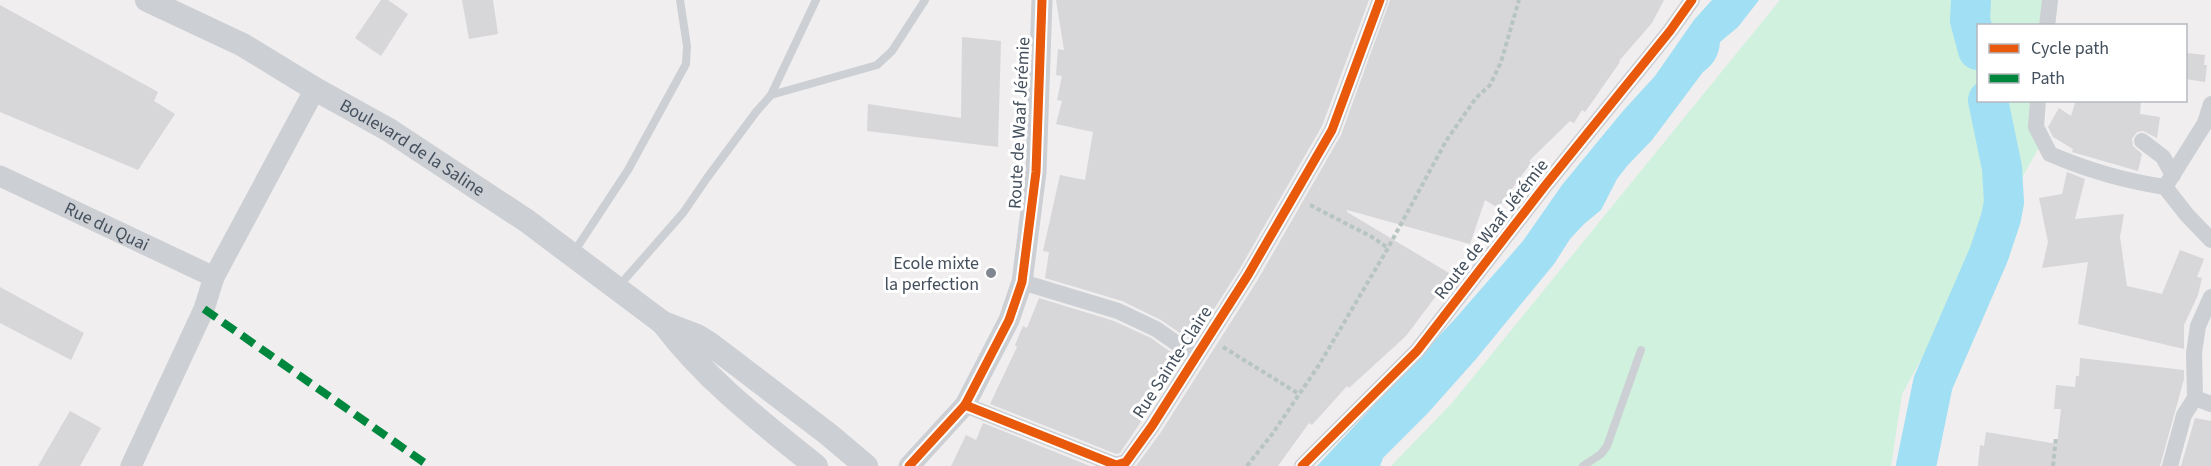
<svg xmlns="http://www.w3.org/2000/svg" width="2211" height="466" viewBox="0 0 2211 466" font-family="'Source Sans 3',sans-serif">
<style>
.green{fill:#d0f1de}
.water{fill:#a0dff4}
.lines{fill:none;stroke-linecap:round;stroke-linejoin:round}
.river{stroke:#a0dff4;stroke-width:40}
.building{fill:#d7d6d9}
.path{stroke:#b7c5c2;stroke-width:4;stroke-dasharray:4.5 3;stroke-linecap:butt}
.service{stroke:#cccfd3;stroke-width:8}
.minor{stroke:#cccfd3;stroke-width:16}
.tertiary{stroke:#cccfd3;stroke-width:21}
.secondary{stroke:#cccfd4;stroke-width:24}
.quiet{stroke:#00873e;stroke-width:8;stroke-dasharray:15 8;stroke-linecap:butt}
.cycleway-casing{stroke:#fff;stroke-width:13}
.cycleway{stroke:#e8590c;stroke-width:9}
.poi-dot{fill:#808790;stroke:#fff;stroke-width:2}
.labels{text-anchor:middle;stroke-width:6;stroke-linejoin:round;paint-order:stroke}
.street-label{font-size:18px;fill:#44505d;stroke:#fff}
.poi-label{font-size:18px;fill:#44505d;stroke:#fff;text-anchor:end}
</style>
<rect width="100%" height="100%" fill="#f0eeee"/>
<!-- green -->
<polygon class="green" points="1780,0 2058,0 2055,25 1978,26 1978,100 2045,101 2038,149 1902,394 1891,466 1391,466 1452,403"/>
<!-- water -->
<path class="water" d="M1712 0H1759L1738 27 1720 42C1719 55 1714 64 1703 72L1652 140 1627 166 1617 179 1601 210 1584 224 1570 239 1554 264 1476 359 1427 414 1383 458 1380 466H1317L1454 320 1523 241 1562 185 1623 111 1655 76 1694 20Z"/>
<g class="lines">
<!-- river -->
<g class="river">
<polyline points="1971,0 1970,20 1978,50"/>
<polyline points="1916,466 1933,383 1989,254 2001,218 2004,202 2002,168 1988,100"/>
</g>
</g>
<!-- building -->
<g class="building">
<polygon points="381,0 388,0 408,14 381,56 355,38"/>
<polygon points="462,0 493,0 498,34 469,39"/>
<polygon points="1056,0 1369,0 1322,126 1239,270 1193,342 1161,320 1122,301 1045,278 1049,252 1043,251 1060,175 1085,180 1093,132 1056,124 1062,101 1057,100 1062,76 1056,75 1058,49 1064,50"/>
<polygon points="1390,0 1664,0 1652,23 1619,61 1620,62 1585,112 1582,110 1574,123 1570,121 1529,161 1531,163 1498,208 1485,200 1470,244 1347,210 1347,212 1449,273 1439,292 1406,336 1349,388 1347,386 1312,425 1309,423 1278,466 1136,466 1161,432 1257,281 1341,135"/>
<polygon points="0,5 158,92 154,101 175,114 138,170 0,112"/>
<polygon points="962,37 1001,41 998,147 867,131 868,104 961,118"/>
<polygon points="2186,53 2205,55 2204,65 2207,65 2205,82 2186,79"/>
<polygon points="2076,100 2141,100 2140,114 2160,117 2157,138 2143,131 2137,132 2132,139 2133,146 2142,154 2138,171 2072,152 2073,149 2053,137 2048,127 2059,108 2071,116"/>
<polygon points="2067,172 2085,179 2075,219 2124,214 2120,237 2127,286 2162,294 2180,250 2204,259 2197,277 2202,278 2198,295 2184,325 2184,349 2078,324 2088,262 2042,268 2048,242 2039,198 2062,194"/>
<polygon points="0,287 84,333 71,360 0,323"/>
<polygon points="1039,298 1114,321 1151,338 1182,360 1120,453 1116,454 990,404 1017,347 1015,345 1023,326 1027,328"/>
<polygon points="2080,358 2184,370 2184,379 2160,466 1978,466 1980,445 1984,446 1986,432 2057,444 2061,409 2054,409 2056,385 2075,387 2076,376 2079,376"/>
<polygon points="70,411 101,428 80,466 38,466"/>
<polygon points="2195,418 2211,421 2211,466 2181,466"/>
<polygon points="983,423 1090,466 951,466 966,435 976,440"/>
</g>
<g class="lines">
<!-- path -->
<g class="path">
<polyline points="1310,205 1372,237 1388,248"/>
<polyline points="1223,347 1299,394"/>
<polyline points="1247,466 1273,433 1319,365 1388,248 1446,141 1476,98 1490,85 1501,62 1519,0"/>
<polyline points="2053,466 2056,437"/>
</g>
<!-- service -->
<g class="service">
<polyline points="771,95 816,0"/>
<polyline points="574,252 628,170 686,64 687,46 680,0"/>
<polyline points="618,287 683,213 707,178 756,112 771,95 877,65 892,51 925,0"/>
<polyline points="1583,466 1601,454 1607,446 1641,350"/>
</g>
<!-- minor -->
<g class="minor">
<polyline points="2047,26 2050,0"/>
<path d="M2038 100 2036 127 2050 154C2087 170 2125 181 2165 187L2187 215 2211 240"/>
<polyline points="2142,141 2163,157 2173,175"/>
<polyline points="2165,187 2205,123 2211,104"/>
<polyline points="1022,282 1118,311 1156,329 1195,356"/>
<polyline points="2195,398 2194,353 2198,326 2211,297"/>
<polyline points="2195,398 2211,404"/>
<polyline points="965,405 1116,465 1126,462 1152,426 1248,275 1332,130 1380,0"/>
<polyline points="1302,466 1417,351 1544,187 1670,31 1692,0"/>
<polyline points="2170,466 2184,415 2195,398"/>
</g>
<!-- tertiary -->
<g class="tertiary">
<path id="s1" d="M0 176 214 277"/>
<polyline points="131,466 204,309 214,277 315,89"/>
<polyline points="909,466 965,405 1009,320 1022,282 1036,172 1042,0"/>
</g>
<!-- secondary -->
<g class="secondary">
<path id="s2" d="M147 0 243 45 315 89 389 130 527 221 663 323C705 379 761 422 816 466"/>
<polyline points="663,323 697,336 710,344 828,434 866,466"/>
</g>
<!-- quiet -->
<polyline class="quiet" points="204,309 429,466"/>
<defs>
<g id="cycleway">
<polyline points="965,405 1116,465 1126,462 1152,426 1248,275 1332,130 1380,0"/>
<polyline points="909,466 965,405 1009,320 1022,282 1036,172 1042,0"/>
<polyline points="1302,466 1417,351 1544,187 1670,31 1692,0"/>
</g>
</defs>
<!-- cycleway casing -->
<use href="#cycleway" class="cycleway-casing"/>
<!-- cycleway -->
<use href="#cycleway" class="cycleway"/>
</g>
<!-- markers -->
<circle class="poi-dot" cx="991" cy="273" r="6"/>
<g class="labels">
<!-- street labels -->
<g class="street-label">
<text transform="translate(1019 123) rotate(-87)" y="6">Route de Waaf Jérémie</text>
<text dy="6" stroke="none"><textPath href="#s2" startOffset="304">Boulevard de la Saline</textPath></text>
<text dy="6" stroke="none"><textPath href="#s1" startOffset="118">Rue du Quai</textPath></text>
<text transform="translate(1491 229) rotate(-52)" y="6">Route de Waaf Jérémie</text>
<text transform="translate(1172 362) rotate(-57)" y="6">Rue Sainte-Claire</text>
</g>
<!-- poi labels -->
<g class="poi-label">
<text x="979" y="269">Ecole mixte<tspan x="979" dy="21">la perfection</tspan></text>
</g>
</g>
<!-- legend -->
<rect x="1977" y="24" width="210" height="78" fill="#ffffff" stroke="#b4b9be" stroke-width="1.5"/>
<rect x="1989" y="44" width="30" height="9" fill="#e8590c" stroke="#b4b9be" stroke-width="1.5"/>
<text x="2031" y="54" font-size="18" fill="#44505d">Cycle path</text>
<rect x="1989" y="74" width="30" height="9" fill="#00873e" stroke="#b4b9be" stroke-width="1.5"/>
<text x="2031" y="84" font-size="18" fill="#44505d">Path</text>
</svg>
